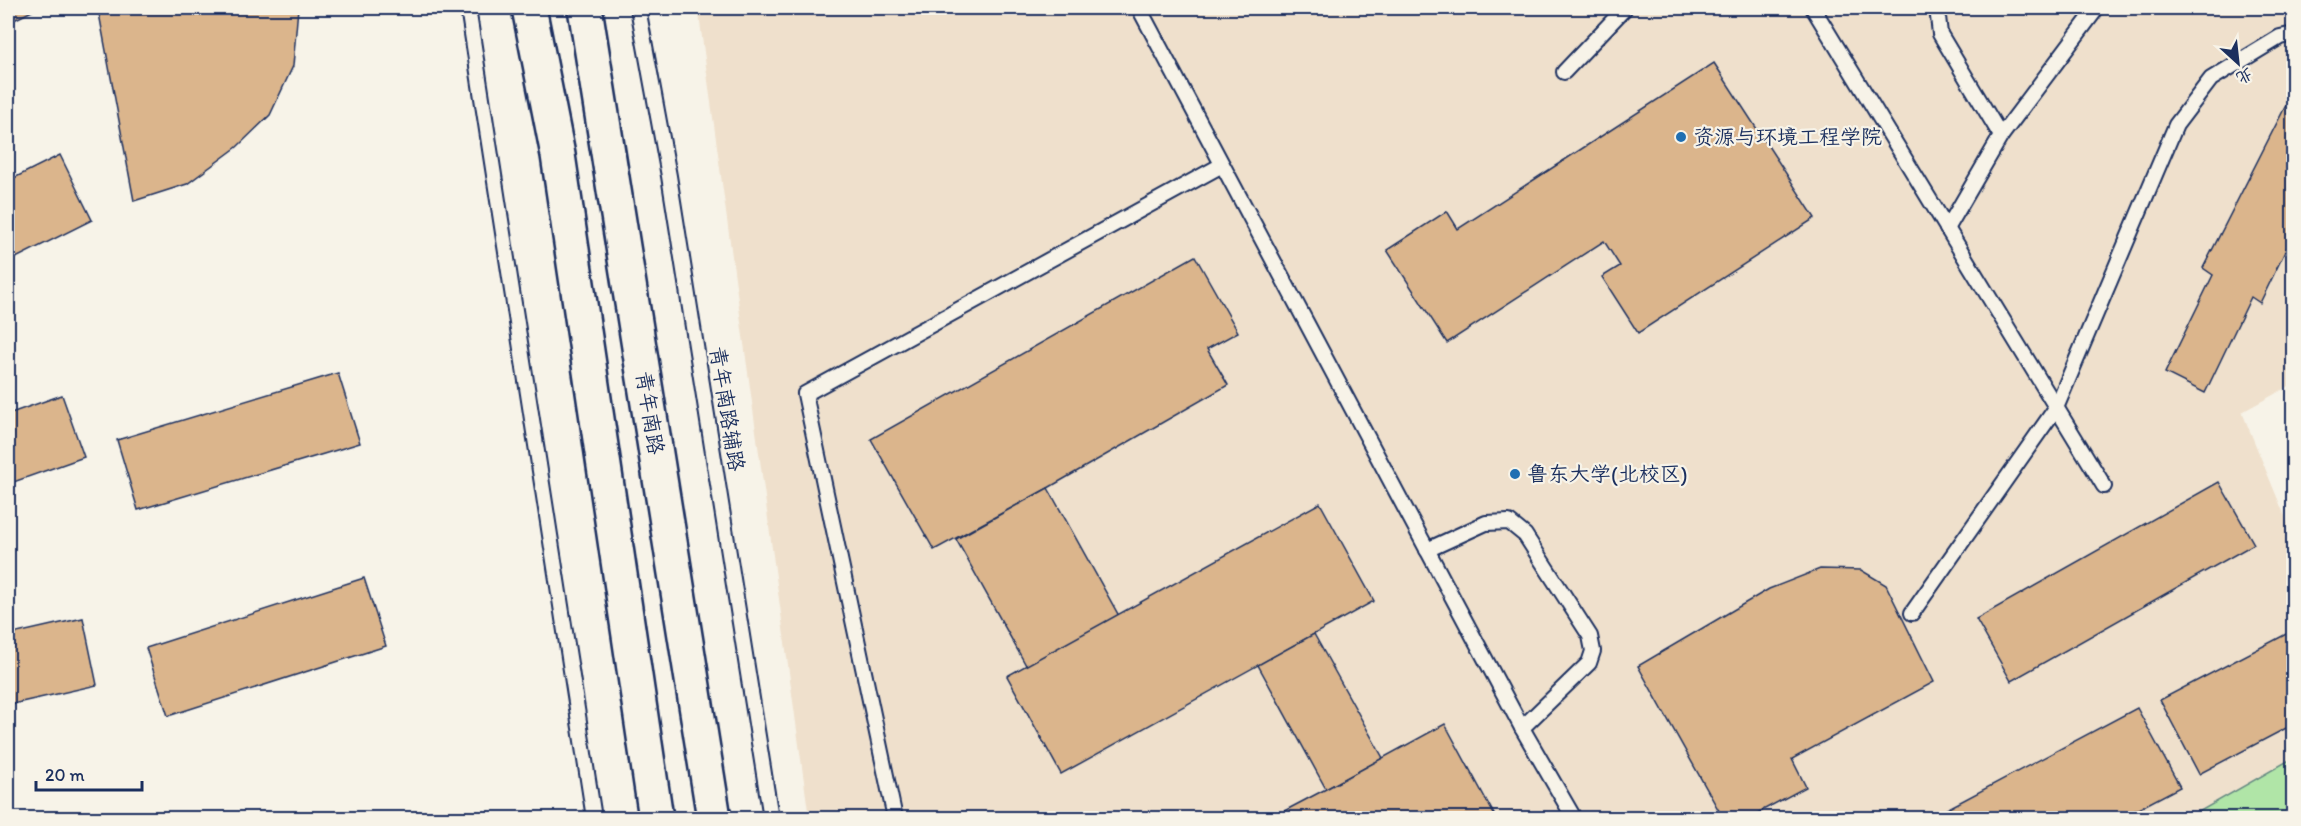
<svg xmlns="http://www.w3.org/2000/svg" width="2301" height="826" viewBox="0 0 2301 826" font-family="Itim,'LXGW WenKai TC',sans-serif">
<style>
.built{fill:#efe0cc}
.grass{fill:#b0e5a7;stroke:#668a82;stroke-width:1.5}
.building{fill:#dbb58c;stroke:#1b2f5e;stroke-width:1.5}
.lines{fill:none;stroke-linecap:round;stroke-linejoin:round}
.service-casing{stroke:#1b2f5e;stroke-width:18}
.secondary-casing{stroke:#1b2f5e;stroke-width:38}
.service{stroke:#f7f3e8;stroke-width:14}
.secondary{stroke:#f7f3e8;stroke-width:33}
.poi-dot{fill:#1f6fb2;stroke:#f7f3e8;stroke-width:2}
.labels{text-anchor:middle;stroke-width:4.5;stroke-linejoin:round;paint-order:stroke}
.poi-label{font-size:21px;fill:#1b2f5e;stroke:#f7f3e8;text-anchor:start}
.street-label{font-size:21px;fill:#1b2f5e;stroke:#f7f3e8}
</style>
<rect width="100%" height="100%" fill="#f7f3e8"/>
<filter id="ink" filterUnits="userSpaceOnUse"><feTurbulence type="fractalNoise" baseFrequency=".0167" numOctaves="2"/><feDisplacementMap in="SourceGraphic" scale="12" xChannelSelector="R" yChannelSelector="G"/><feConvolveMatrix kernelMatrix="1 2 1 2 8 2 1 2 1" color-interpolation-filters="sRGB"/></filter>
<g filter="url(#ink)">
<!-- built -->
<polygon class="built" points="698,8 2293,8 2293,384 2242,412 2293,536 2293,818 809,818"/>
<!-- grass -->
<polygon class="grass" points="2293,758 2293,818 2188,818"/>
<!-- building -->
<g class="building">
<polygon points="8,8 36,8 36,9 8,23"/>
<polygon points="98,8 298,8 293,66 270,115 237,147 187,184 134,201"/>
<polygon points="1714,63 1815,218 1638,333 1602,277 1620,266 1604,241 1447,343 1387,250 1447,211 1458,229"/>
<polygon points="2294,101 2294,233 2260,303 2251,297 2205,393 2165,373 2213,275 2203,268 2285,107"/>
<polygon points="60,155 92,220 8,262 8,181"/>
<polygon points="1195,256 1238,332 1207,349 1228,385 1048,488 934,550 871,439"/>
<polygon points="338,373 360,443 138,510 117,440"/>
<polygon points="62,395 84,457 8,484 8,414"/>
<polygon points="2219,482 2254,544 2011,681 1976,619"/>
<polygon points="1048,488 1119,616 1027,667 956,539"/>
<polygon points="1320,503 1374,601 1061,774 1007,676"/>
<polygon points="1820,569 1861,570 1886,585 1934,682 1792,759 1806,787 1748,818 1723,818 1638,666 1769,589"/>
<polygon points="364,578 386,646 168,716 146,648"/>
<polygon points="83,618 97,685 8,705 8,635"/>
<polygon points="2294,630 2294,724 2199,774 2160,700"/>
<polygon points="1314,634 1383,758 1326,789 1258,665"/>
<polygon points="2137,708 2180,787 2121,818 1930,818"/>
<polygon points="1445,724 1496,818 1271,818 1326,789"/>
</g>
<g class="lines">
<defs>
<g id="service">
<polyline points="468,8 594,818"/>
<polyline points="638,8 669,176 771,818"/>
<polyline points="1139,8 1522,728 1574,818"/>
<polyline points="1813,8 2104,486"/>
<polyline points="1937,8 1940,34 2001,136"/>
<polyline points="1564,72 1625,8"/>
<polyline points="1947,229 2001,136 2094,12 2094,8"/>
<polyline points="1427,550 1486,523 1509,522 1525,535 1590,636 1593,651 1589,663 1522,728"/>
<polyline points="1912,613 2056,408 2176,125 2211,79 2280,37 2294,34"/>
<polyline points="895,818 805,394 1222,165"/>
</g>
<g id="secondary">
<polyline points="529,8 558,155 656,818"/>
<polyline points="585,8 714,818"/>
</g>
</defs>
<!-- service casing -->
<use href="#service" class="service-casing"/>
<!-- secondary casing -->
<use href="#secondary" class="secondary-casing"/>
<!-- service -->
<use href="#service" class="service"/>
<!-- secondary -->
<use href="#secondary" class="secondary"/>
</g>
</g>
<!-- markers -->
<g class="poi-dot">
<circle cx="1681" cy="137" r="6"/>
<circle cx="1515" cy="474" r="6"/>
</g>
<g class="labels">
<!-- poi labels -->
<g class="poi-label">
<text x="1693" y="144">资源与环境工程学院</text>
<text x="1527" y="481">鲁东大学(北校区)</text>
</g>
<!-- street labels -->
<g class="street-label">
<text transform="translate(727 409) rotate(81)" y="7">青年南路辅路</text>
<text transform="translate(650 413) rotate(81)" y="7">青年南路</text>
</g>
</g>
<!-- margin -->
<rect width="2301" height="826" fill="none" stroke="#f7f3e8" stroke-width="30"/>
<rect x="15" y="15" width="2271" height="796" fill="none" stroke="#1b2f5e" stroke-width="2" filter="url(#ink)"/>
<!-- north arrow -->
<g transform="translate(2238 63) rotate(153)" stroke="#f7f3e8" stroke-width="4.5" paint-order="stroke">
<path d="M0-4.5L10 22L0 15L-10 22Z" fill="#1b2f5e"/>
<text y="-9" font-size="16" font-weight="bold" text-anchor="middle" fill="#1b2f5e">北</text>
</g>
<!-- scale -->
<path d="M36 781v9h106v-9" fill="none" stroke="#1b2f5e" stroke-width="3"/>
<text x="45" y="781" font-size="18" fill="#1b2f5e" stroke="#f7f3e8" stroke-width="4.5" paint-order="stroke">20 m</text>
</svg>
